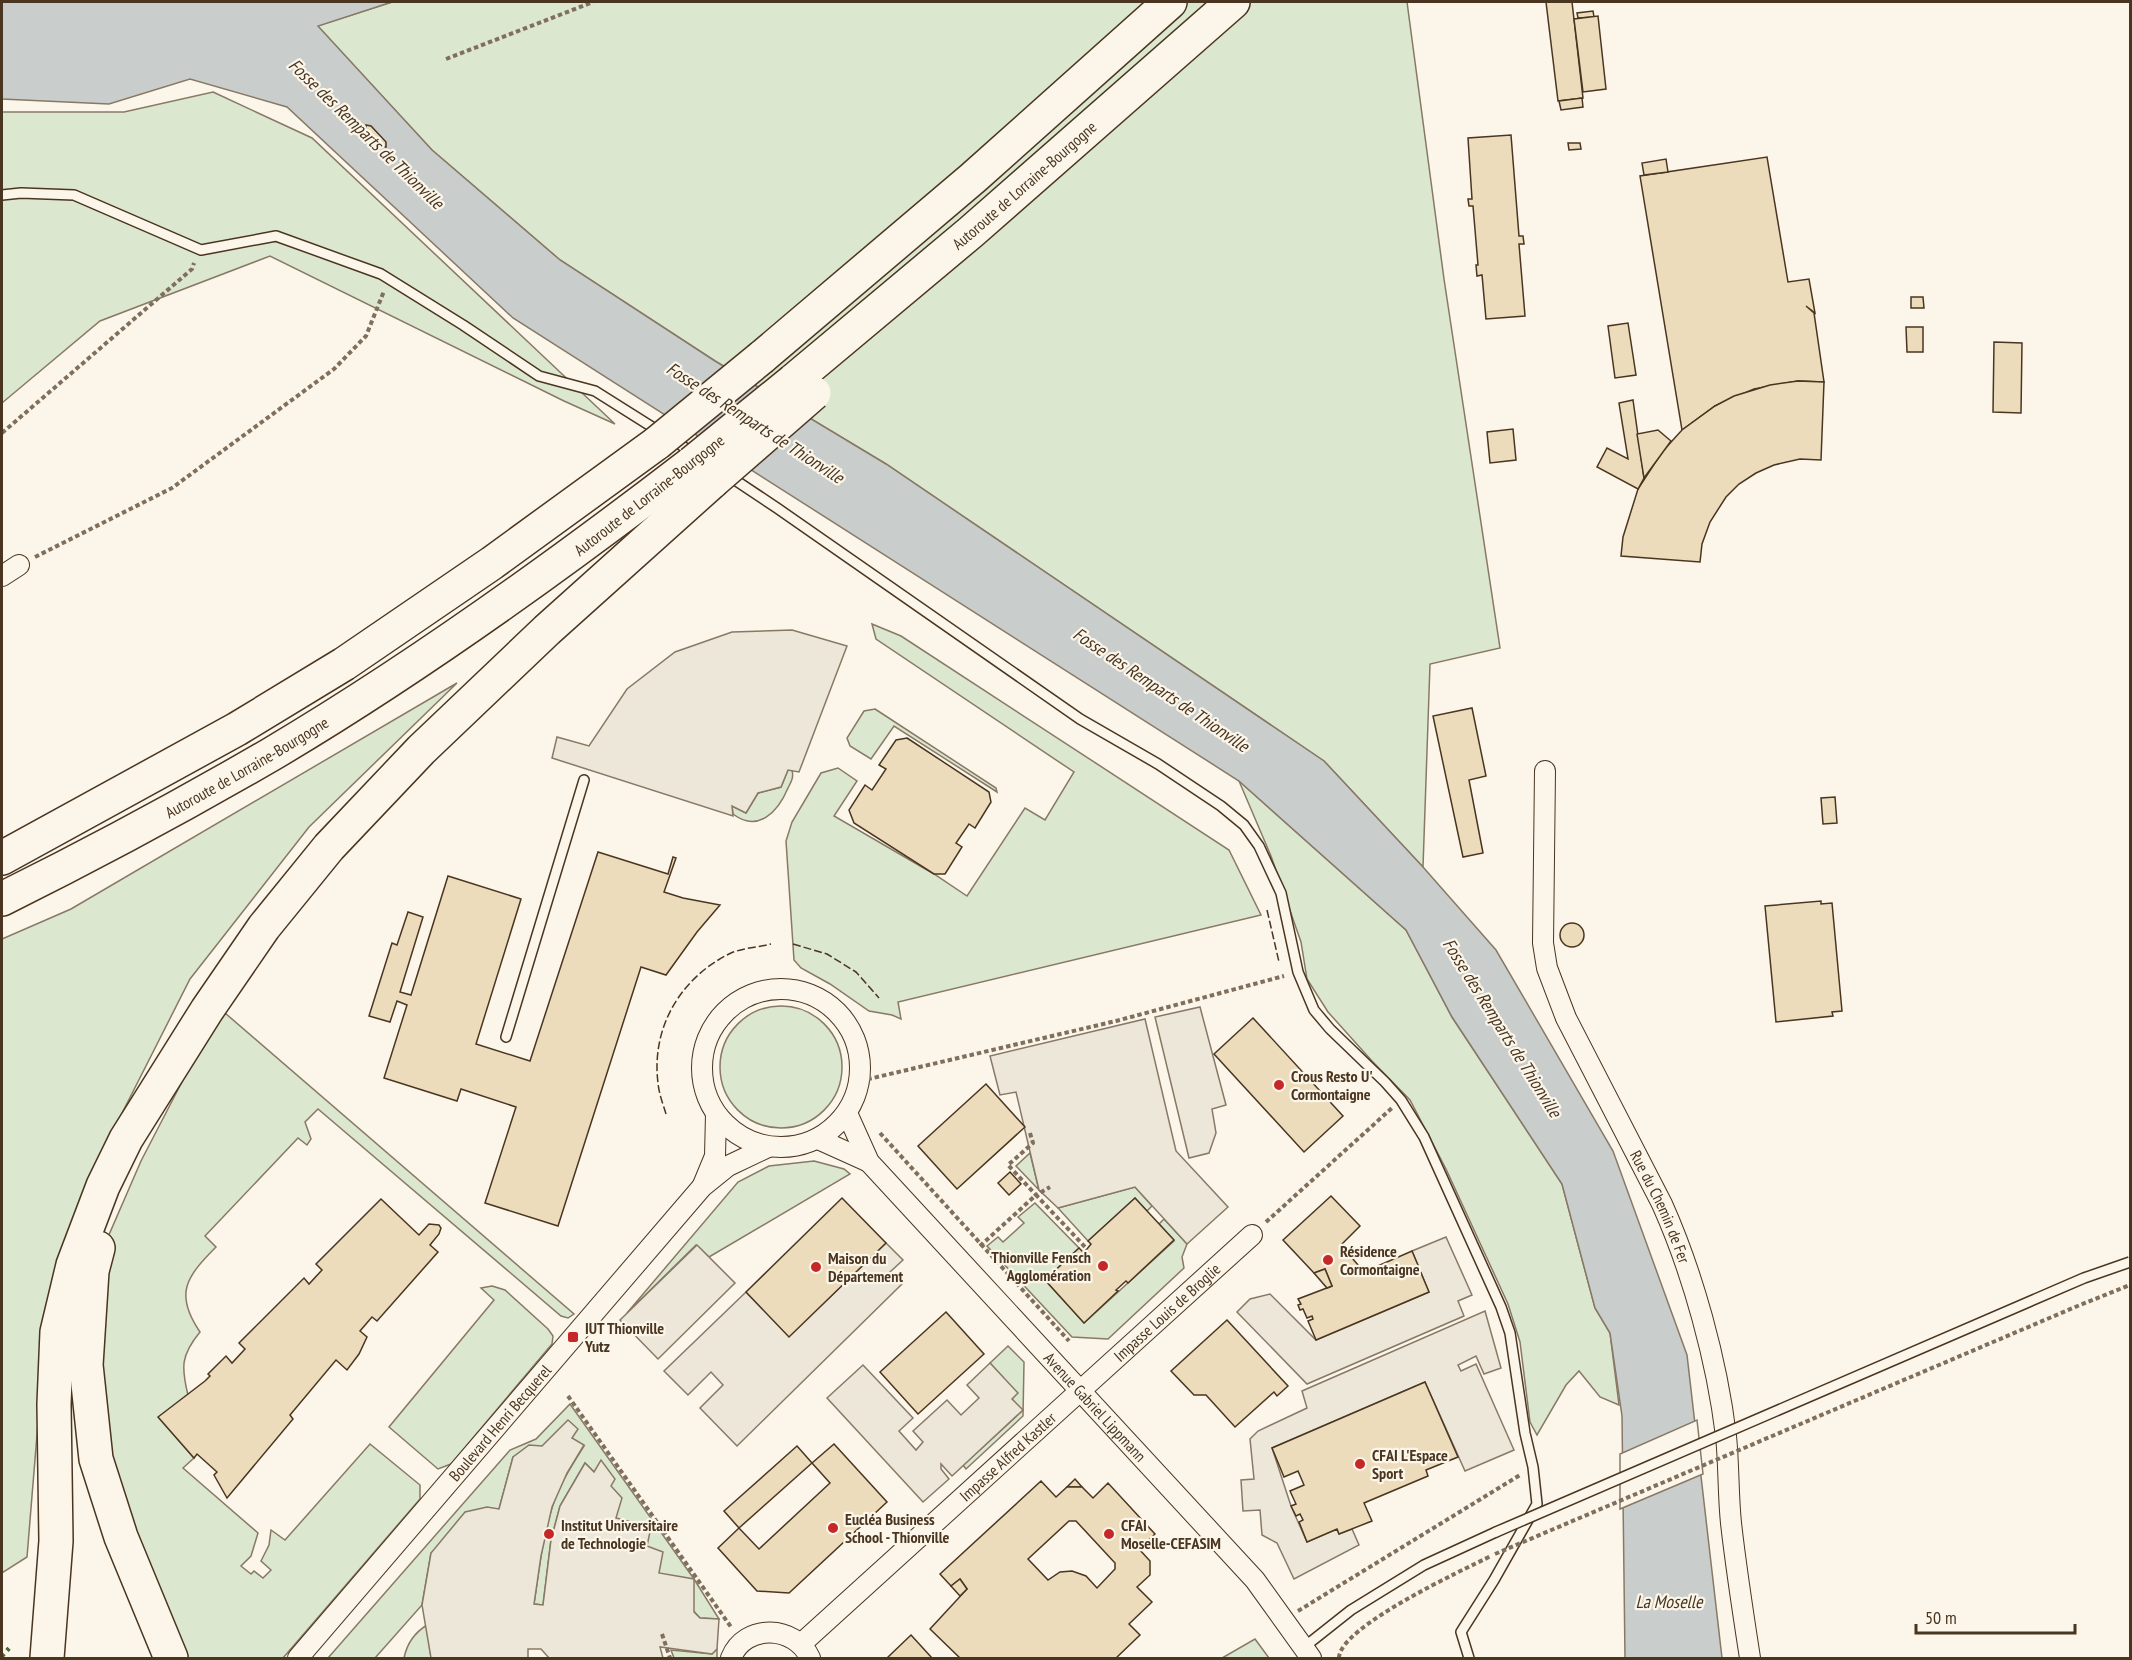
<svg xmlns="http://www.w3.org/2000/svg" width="2132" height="1660" viewBox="0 0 2132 1660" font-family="'PT Sans Narrow',sans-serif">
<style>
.green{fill:#dce7d0;stroke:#887966;stroke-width:1.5}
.parking{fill:#ede7d9;stroke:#887966;stroke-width:1.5}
.water{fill:#c9cecd;stroke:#887966;stroke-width:1.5}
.pier{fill:#fbf6e9;stroke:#887966;stroke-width:1.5}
.building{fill:#ecdcbc;stroke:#4a3520;stroke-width:1.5;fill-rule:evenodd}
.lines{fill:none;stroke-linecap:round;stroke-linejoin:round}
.service-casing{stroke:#4a3520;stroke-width:12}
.minor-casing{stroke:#4a3520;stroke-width:22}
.motorway-casing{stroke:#4a3520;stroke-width:36}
.path{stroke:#7f6f5c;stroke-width:4;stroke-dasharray:4.5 3;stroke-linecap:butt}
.service{stroke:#fbf6e9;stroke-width:9}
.minor{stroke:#fbf6e9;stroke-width:20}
.motorway{stroke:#fbf6e9;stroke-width:33}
.service-bridge-casing{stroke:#4a3520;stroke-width:12;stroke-linecap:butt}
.motorway-bridge-casing{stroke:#4a3520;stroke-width:36;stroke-linecap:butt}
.path-bridge{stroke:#7f6f5c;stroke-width:4;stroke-dasharray:4.5 3;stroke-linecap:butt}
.service-bridge{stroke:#fbf6e9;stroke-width:9}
.motorway-bridge{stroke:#fbf6e9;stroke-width:33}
.hedge{stroke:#436837;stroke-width:4.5;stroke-dasharray:3 4.5;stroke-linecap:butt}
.fence{stroke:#4a3520;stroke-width:1.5;stroke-dasharray:8 3;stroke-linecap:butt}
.poi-dot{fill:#c62828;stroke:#fbf6e9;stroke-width:2}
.labels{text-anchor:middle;stroke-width:4.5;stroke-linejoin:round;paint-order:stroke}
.street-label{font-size:16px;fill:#4a3520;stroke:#fbf6e9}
.poi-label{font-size:16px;font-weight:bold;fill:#4a3520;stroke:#fbf6e9;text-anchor:start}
.water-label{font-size:18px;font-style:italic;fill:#4a3520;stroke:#fbf6e9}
</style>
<rect width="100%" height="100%" fill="#fbf6e9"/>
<!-- green -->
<g class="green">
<polygon points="392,2 1407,2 1444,279 1500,648 1430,664 1423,867 1324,761 886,464 715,361 560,260 432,150 317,26"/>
<polygon points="213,92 312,138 615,424 564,401 270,256 100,321 2,403 2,112 124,112"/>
<polygon points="872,624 901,636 1229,850 1261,915 898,1002 901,1019 892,1015 869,1011 830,984 801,968 794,960 786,841 792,822 821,773 838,768 857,781 834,816 934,874 967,896 1025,808 1045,820 1074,772 876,639"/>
<polygon points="457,683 309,827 190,979 112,1133 47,1313 27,1557 2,1573 2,939 71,909"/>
<polygon points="875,709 996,788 997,792 894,726 871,759 850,746 847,738 864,711"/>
<path d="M788 770H792C794 778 791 782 788 788 778 812 758 833 733 814L732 806 746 813 758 793 781 787Z"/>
<polygon points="1239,781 1406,930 1452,1017 1562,1184 1595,1308 1610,1333 1619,1405 1600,1397 1579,1371 1566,1385 1537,1435 1530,1422 1520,1342 1508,1304 1446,1169 1410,1100 1372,1061 1328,1012 1307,979 1301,942 1271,856"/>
<circle cx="781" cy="1067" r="61"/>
<path d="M225 1013 574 1314 568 1318 561 1316 318 1109 305 1122 311 1139 307 1145 298 1138 205 1236 216 1247C186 1277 174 1294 200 1332 181 1355 181 1367 188 1395L159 1417 194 1458 183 1468 258 1533 251 1556 241 1566 251 1574 254 1571 263 1578 271 1570 261 1561 269 1545 271 1530 285 1540 370 1444 420 1485V1499L283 1658H183L120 1502 100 1399 105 1244 141 1161 184 1078Z"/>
<polygon points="1030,1153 1039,1190 1016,1166"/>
<polygon points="814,1161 844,1169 850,1174 709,1257 696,1245 627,1313 738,1182 769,1166"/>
<polygon points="1135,1187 1152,1206 1147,1211 1135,1198 1088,1241 1058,1208"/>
<polygon points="1035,1203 1079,1248 1045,1280 1084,1323 1174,1241 1159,1224 1164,1219 1187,1244 1182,1257 1184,1268 1108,1339 1072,1337 987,1246 998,1237 1003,1242 1024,1223 1018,1217"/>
<polygon points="492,1286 505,1290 548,1329 553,1336 552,1344 451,1464 438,1469 389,1427 494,1300 481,1288"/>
<polygon points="1008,1346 1024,1362 1023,1416 966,1469 963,1465 1022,1411 1012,1399 1017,1393 990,1363"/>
<path d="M570 1404 694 1579 719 1619 700 1618 659 1573 647 1546 616 1518 594 1472 585 1463 560 1506 551 1540 543 1605 534 1604C539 1572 542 1539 552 1508 559 1485 572 1465 584 1446H542L513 1457 499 1509 431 1553 422 1605 375 1658H328L510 1450 536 1439Z"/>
<path d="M427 1625 431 1658H404C407 1643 414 1633 427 1625Z"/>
<polygon points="1255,1639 1269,1658 1222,1658"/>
<polygon points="717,1649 717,1658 674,1658 671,1650 712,1654"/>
</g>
<!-- parking -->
<g class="parking">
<polygon points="792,630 847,646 799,772 788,770 781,787 758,793 746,813 732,806 733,816 552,758 557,737 589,746 627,689 675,652 732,632"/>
<polygon points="1200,1007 1226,1105 1212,1109 1216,1133 1209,1153 1189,1158 1155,1017"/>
<polygon points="1145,1019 1176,1151 1228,1207 1187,1244 1135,1187 1058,1208 1039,1190 1016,1092 1000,1095 990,1056"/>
<polygon points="1446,1237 1472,1295 1458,1301 1464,1316 1307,1384 1237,1312 1250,1299 1270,1294 1316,1340 1429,1292 1412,1251"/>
<polygon points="886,1243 903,1260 890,1272 902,1284 737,1446 700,1408 723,1385 711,1372 688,1395 664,1371 746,1292 789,1336"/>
<polygon points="697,1245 735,1283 658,1359 620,1320"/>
<polygon points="1485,1311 1501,1368 1484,1374 1476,1356 1458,1365 1461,1371 1476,1364 1514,1450 1465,1471 1425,1382 1272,1448 1291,1506 1307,1542 1337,1529 1339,1534 1352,1529 1359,1545 1294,1579 1277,1543 1262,1535 1260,1510 1243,1511 1241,1480 1254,1479 1250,1439 1258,1431 1307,1408 1302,1391"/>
<polygon points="990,1363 1018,1393 1012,1399 1023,1410 952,1476 941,1464 941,1469 949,1479 923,1502 827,1398 863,1365 913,1418 899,1431 916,1450 923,1442 913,1431 947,1400 961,1415 979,1398 967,1385"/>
<polygon points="568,1420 578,1429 572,1438 584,1445 567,1473 552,1507 541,1556 534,1604 543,1605 551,1540 560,1506 585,1463 594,1472 601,1460 615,1479 611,1486 622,1498 616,1518 651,1527 647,1546 663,1552 659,1573 694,1579 694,1612 700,1618 719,1619 717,1649 712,1654 660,1647 663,1658 549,1658 541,1649 528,1649 528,1658 431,1658 422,1605 431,1553 465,1512 487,1507 499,1509 513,1457 529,1445 542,1446"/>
</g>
<!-- water -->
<polygon class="water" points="2,2 392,2 318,26 432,150 560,260 715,361 886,464 1324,761 1423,867 1496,950 1613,1151 1687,1355 1722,1658 1625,1658 1622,1416 1610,1333 1595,1308 1562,1184 1452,1017 1406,930 1239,781 513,318 287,107 190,79 109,104 2,99"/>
<!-- pier -->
<polygon class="pier" points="1697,1420 1703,1474 1620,1509 1620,1454"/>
<!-- building -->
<g class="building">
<polygon points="1546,2 1572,2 1583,98 1558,101"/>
<polygon points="1593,11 1594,17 1578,18 1577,13"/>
<polygon points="1598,16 1606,89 1583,92 1574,19"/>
<polygon points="1582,98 1583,107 1561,110 1559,101"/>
<polygon points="366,125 371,126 386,142 386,147 381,146 366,130"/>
<polygon points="1511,135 1519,236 1523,236 1524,244 1519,244 1525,316 1486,319 1482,275 1477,276 1476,265 1478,265 1473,206 1469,206 1468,199 1472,199 1468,138"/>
<polygon points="1568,143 1580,143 1581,149 1569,150"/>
<polygon points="1767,157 1788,282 1809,279 1815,313 1806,306 1814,313 1824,382 1798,381 1754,389 1715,406 1682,430 1640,176"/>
<polygon points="1666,159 1668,172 1644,175 1642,163"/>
<polygon points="1911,297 1923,297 1924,308 1911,308"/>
<polygon points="1628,323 1636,375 1615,378 1608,326"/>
<polygon points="1906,327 1923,327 1923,352 1907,352"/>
<polygon points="1994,342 2022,343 2021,413 1993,412"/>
<polygon points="1798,381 1824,382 1821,460 1800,459 1774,465 1756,473 1739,484 1726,497 1710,522 1702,544 1700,562 1621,556 1623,537 1638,489 1662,452 1682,430 1715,406 1734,396 1770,385"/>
<polygon points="1633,400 1644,478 1638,489 1597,467 1607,448 1628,459 1619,403"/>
<polygon points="1513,429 1516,460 1490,463 1487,432"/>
<polygon points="1658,430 1671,441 1644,478 1637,434"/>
<polygon points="1472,708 1486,776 1469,780 1483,853 1463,857 1433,716"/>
<polygon points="907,738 989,792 991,802 975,828 969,824 956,843 962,847 945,874 934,874 854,823 849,810 865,785 872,790 886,769 879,765 896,740"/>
<polygon points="1835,797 1837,823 1823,824 1821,798"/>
<polygon points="598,852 668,874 673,857 676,858 664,892 683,898 720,905 697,932 666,975 641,967 558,1226 485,1203 516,1107 461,1089 457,1101 384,1078 407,1005 397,1001 390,1022 369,1016 392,943 397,945 408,912 423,917 400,992 411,995 448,876 521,899 476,1044 530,1061"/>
<polygon points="1821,901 1821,904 1832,903 1842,1011 1832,1012 1833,1016 1776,1022 1765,906"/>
<circle cx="1572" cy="935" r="12"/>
<polygon points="1253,1018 1343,1116 1304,1152 1214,1054"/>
<polygon points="986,1084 1025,1127 957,1189 918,1146"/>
<polygon points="1010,1172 1021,1184 1009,1195 998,1183"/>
<polygon points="1331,1196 1360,1226 1341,1245 1364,1272 1412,1251 1420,1270 1415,1272 1416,1275 1421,1273 1429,1292 1316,1340 1308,1321 1313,1319 1312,1316 1307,1318 1303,1309 1300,1310 1298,1305 1301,1304 1298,1299 1332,1286 1325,1269 1314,1273 1283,1240"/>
<polygon points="842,1198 886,1243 789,1337 746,1292"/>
<polygon points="1135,1198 1174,1240 1128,1283 1126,1281 1116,1290 1118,1291 1084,1323 1045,1280 1079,1248 1083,1252 1087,1249 1091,1244 1088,1241"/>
<polygon points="381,1199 419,1235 429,1224 439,1225 441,1228 439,1234 430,1245 438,1252 377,1321 372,1317 360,1331 367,1337 359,1354 347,1370 336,1360 290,1415 293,1419 227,1498 214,1475 217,1472 197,1454 194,1458 158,1417 205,1381 210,1376 208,1374 226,1356 232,1363 245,1349 239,1343 304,1278 309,1284 322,1270 316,1264"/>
<polygon points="1325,1269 1332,1286 1327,1288 1314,1273"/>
<polygon points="946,1312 984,1354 918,1414 880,1372"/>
<polygon points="1227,1320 1288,1386 1277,1396 1274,1392 1235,1427 1206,1395 1194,1395 1171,1371"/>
<polygon points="1425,1382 1458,1457 1426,1470 1428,1476 1364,1503 1372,1521 1339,1534 1337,1529 1307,1542 1299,1522 1303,1520 1300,1514 1296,1516 1291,1506 1296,1504 1290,1491 1304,1485 1298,1471 1284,1477 1272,1448"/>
<polygon points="834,1444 887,1502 789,1593 757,1591 718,1548 739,1528 759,1549 830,1483 812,1463"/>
<polygon points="797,1446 812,1463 739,1528 724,1511"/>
<polygon points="1075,1479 1082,1487 1067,1487"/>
<path d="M1041 1481 1056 1497 1067 1487H1082L1093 1498 1108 1483 1155 1534 1139 1549 1150 1561V1575L1137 1587 1152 1602 1129 1624 1140 1635 1116 1658H960L930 1629 967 1589 960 1579 951 1586 940 1574ZM1069 1521H1076L1115 1563V1569L1097 1588 1086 1576 1072 1571 1060 1572 1048 1580 1028 1559Z"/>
<polygon points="960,1579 967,1589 960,1596 951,1586"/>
<polygon points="911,1635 932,1658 887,1658"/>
</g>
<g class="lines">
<defs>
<g id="service">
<polyline points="2,195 21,193 74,195 201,250 276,236 381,274 463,325 539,376 595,391 695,454"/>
<polyline points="729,476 777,508 1080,719 1158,764 1221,806 1244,825 1259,846 1281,893 1298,972 1314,1010 1330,1029 1385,1082 1401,1100 1424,1137 1501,1307 1510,1333 1525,1433 1533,1467 1537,1504 1494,1580 1461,1632 1469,1658"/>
<polyline points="506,1037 584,780"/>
<polyline points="1303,1648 1351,1610 1424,1565 1496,1532"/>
</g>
<g id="minor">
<polyline points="2,576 19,565"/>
<path id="s1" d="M1545 771 1543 943 1547 968 1566 1018 1662 1204C1693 1273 1717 1361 1726 1436 1729 1465 1728 1494 1731 1523 1736 1568 1743 1613 1750 1658"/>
<circle cx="781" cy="1068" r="79"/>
<path id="s2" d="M847 1113 869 1162 1255 1580 1311 1658"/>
<polyline points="818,1139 869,1162"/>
<polyline points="703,1185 715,1156 716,1114"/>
<path id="s3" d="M801 1644 1252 1235"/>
<path id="s4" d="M298 1658 702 1187 728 1166 768 1147"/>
<path d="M731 1658C745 1623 795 1625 810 1658"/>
</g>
<g id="motorway">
<polyline points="762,357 973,178 1170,2"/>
<path id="s5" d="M793 381 971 232 1233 2"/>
<polyline points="2,858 237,729 344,664 492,563 657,443"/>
<path id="s6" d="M2 899C93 854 182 806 270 755 417 668 557 567 692 463"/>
<polyline points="98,1248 92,1271 86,1365 96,1459 121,1537 171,1658"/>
<polyline points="47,1658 56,1541 54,1404 57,1332 73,1265 103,1186 126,1139 207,1010 264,927 329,847 421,750 547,630 713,481"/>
</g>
</defs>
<!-- service casing -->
<use href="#service" class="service-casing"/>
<!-- minor casing -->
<use href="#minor" class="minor-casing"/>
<!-- motorway casing -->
<use href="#motorway" class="motorway-casing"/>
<!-- path -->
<g class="path">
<polyline points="446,59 593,2"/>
<polyline points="2,433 192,269 194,263"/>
<polyline points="35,557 172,488 334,369 366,336 384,291"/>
<polyline points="860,1081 1116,1021 1284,976"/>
<polyline points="880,1133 1069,1341"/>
<polyline points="1030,1133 1033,1143 1008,1165 1036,1195 1050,1187"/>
<polyline points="1266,1222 1392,1108"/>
<polyline points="980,1246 1036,1195 1087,1249"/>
<polyline points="568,1396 731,1627"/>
<polyline points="1298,1611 1520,1475"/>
<polyline points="662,1634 670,1658"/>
<path d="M1339 1658C1339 1627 1463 1570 1491 1556"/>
</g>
<!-- service -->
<use href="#service" class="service"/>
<!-- minor -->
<use href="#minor" class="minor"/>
<!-- motorway -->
<use href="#motorway" class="motorway"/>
<defs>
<polyline id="service-bridge" points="1496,1532 2084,1278 2130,1262"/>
<g id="motorway-bridge">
<polyline points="657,443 762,357"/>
<polyline points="692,463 793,381"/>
<polyline points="713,481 814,393"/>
</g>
</defs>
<!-- service-bridge casing -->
<use href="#service-bridge" class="service-bridge-casing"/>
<!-- motorway-bridge casing -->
<use href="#motorway-bridge" class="motorway-bridge-casing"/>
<!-- path-bridge -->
<polyline class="path-bridge" points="1495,1554 2080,1305 2130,1285"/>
<!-- service-bridge -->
<use href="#service-bridge" class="service-bridge"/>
<!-- motorway-bridge -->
<use href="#motorway-bridge" class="motorway-bridge"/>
<!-- hedge -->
<polyline class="hedge" points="2,1656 11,1646"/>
<!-- fence -->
<g class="fence">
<polyline points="1267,910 1279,962"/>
<polyline points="793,944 827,954 856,972 879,998"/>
<path d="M666 1114C663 1104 659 1094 658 1083 651 1027 681 977 731 953 743 948 759 947 771 944"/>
</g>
</g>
<!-- markers -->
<g class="poi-dot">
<circle cx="1279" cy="1085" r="6"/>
<circle cx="1328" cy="1260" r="6"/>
<circle cx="1103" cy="1266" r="6"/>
<circle cx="816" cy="1267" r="6"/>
<rect x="567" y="1331" width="12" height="12" rx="3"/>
<circle cx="1360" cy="1464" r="6"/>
<circle cx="833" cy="1528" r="6"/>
<circle cx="549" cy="1534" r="6"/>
<circle cx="1109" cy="1534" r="6"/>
</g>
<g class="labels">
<!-- street labels -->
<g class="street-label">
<text dy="6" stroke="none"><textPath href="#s5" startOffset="303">Autoroute de Lorraine-Bourgogne</textPath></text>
<text transform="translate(649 495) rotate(-38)" y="6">Autoroute de Lorraine-Bourgogne</text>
<text dy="6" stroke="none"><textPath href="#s6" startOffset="278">Autoroute de Lorraine-Bourgogne</textPath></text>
<text dy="6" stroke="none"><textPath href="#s1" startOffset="462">Rue du Chemin de Fer</textPath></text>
<text dy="6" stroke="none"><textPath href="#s3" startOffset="494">Impasse Louis de Broglie</textPath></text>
<text dy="6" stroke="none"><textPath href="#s2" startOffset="387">Avenue Gabriel Lippmann</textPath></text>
<text dy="6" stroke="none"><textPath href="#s4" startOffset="310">Boulevard Henri Becquerel</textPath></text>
<text dy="6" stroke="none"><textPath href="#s3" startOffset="279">Impasse Alfred Kastler</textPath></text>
</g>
<!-- poi labels -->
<g class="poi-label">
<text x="1291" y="1082">Crous Resto U'<tspan x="1291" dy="18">Cormontaigne</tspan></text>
<text x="1340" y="1257">Résidence<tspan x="1340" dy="18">Cormontaigne</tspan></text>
<text x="1091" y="1263" text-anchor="end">Thionville Fensch<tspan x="1091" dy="18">Agglomération</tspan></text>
<text x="828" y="1264">Maison du<tspan x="828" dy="18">Département</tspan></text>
<text x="585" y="1334">IUT Thionville<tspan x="585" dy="18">Yutz</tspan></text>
<text x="1372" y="1461">CFAI L'Espace<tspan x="1372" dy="18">Sport</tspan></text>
<text x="845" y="1525">Eucléa Business<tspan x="845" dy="18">School - Thionville</tspan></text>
<text x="561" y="1531">Institut Universitaire<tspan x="561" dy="18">de Technologie</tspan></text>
<text x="1121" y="1531">CFAI<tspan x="1121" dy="18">Moselle-CEFASIM</tspan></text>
</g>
<!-- water labels -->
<g class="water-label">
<text transform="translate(366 134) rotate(44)" y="6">Fosse des Remparts de Thionville</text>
<text transform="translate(755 423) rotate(33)" y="6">Fosse des Remparts de Thionville</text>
<text transform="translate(1161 690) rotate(34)" y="6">Fosse des Remparts de Thionville</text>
<text transform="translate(1502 1028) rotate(58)" y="6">Fosse des Remparts de Thionville</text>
<text x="1669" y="1608">La Moselle</text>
</g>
</g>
<!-- border -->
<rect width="2132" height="1660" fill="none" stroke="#4a3520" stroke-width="6"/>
<!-- scale -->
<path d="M1916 1624v9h159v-9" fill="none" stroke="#4a3520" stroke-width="3"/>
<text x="1925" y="1624" font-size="18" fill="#4a3520" stroke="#fbf6e9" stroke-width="4.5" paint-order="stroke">50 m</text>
</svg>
